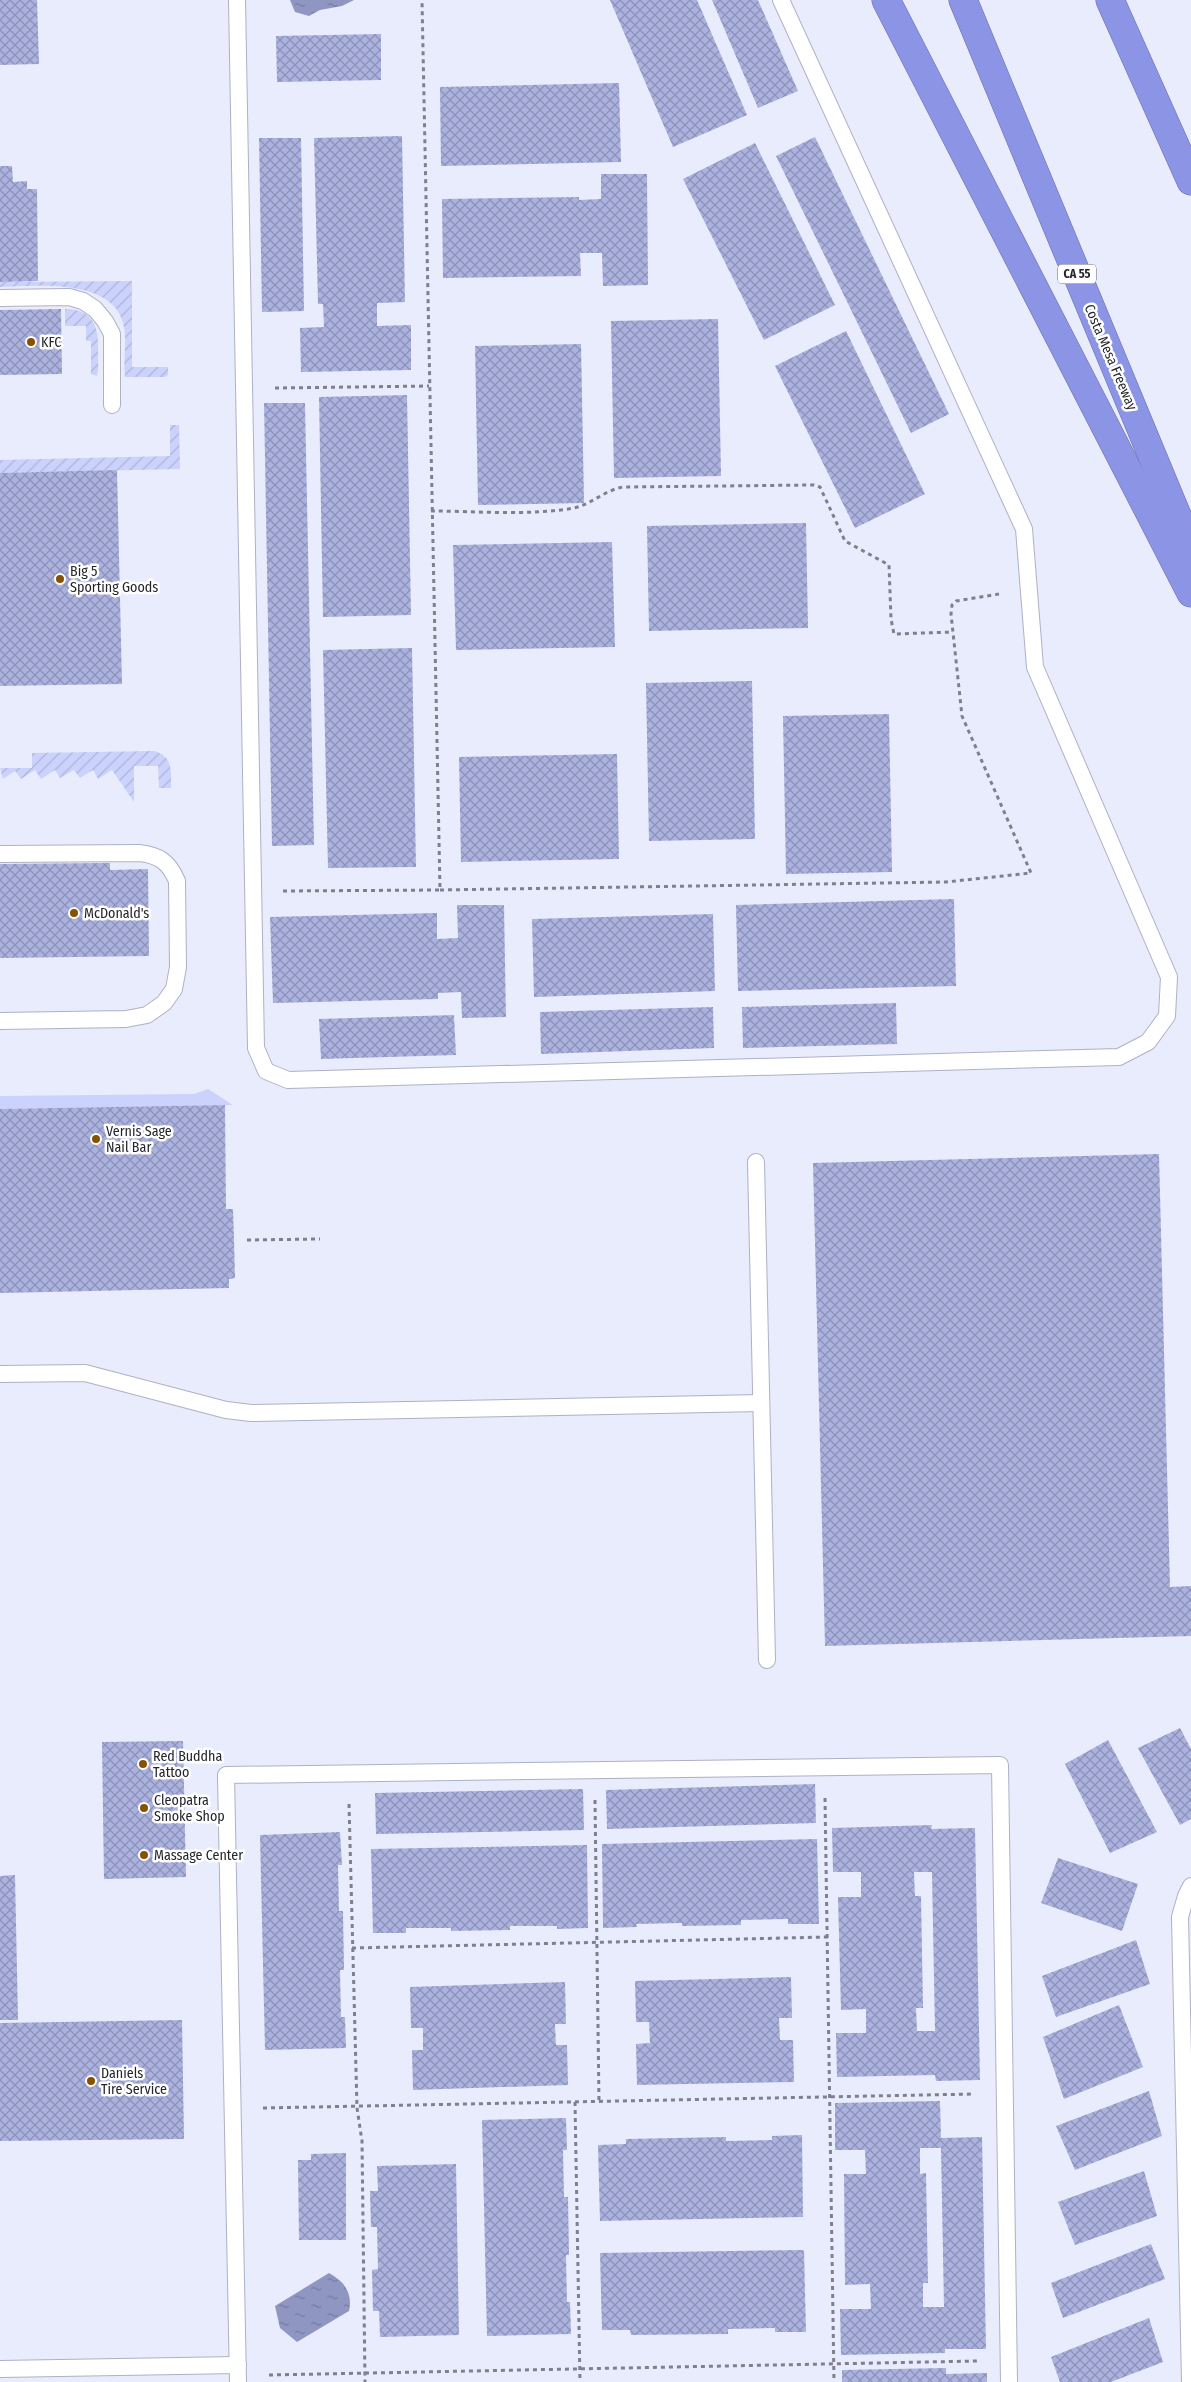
<svg xmlns="http://www.w3.org/2000/svg" width="1191" height="2382" viewBox="0 0 1191 2382" font-family="'Fira Sans Condensed',sans-serif">
<style>
.grass{fill:#cbd2fc}
.garden{fill:url(#garden-furrows)}
.water{fill:url(#water-ripples)}
.building{fill:url(#building-cross-hatch);fill-rule:evenodd}
.lines{fill:none;stroke-linecap:round;stroke-linejoin:round}
.lane-casing{stroke:#aeb1c5;stroke-width:18}
.highway-casing{stroke:#686da5;stroke-width:29}
.path{stroke:#7f808c;stroke-width:3;stroke-dasharray:4 4;stroke-linecap:butt}
.lane{stroke:#fff;stroke-width:16}
.highway{stroke:#8c94e5;stroke-width:28}
.poi-dot{fill:#875200;stroke:#fff;stroke-width:2}
.labels{text-anchor:middle;stroke-width:5;stroke-linejoin:round;paint-order:stroke}
.shield{fill:#fff;stroke:#66666c;stroke-width:1}
.shield-label{font-size:12px;font-weight:bold;fill:#24252d}
.poi-label{font-size:14px;fill:#24252d;stroke:#fff;text-anchor:start}
.street-label{font-size:14px;fill:#24252d;stroke:#fff}
</style>
<defs>
<pattern id="garden-furrows" width="10" height="10" patternUnits="userSpaceOnUse" patternTransform="scale(1.25)"><rect width="10" height="10" fill="#cbd2fc"/><path d="M-1 1l2-2M0 10L10 0M9 11l2-2" fill="none" stroke="#aeb4d8"/></pattern>
<pattern id="water-ripples" width="26" height="14" patternUnits="userSpaceOnUse" patternTransform="scale(1.25)"><rect width="26" height="14" fill="#9096c2"/><path d="M2 4q2-2 4 0t4 0M15 11q2-2 4 0t4 0" fill="none" stroke="#757a9e"/></pattern>
<pattern id="building-cross-hatch" width="8" height="8" patternUnits="userSpaceOnUse" patternTransform="scale(1.25)"><rect width="8" height="8" fill="#acb2e0"/><path d="M0 0l8 8M0 8l8-8" fill="none" stroke="#8c91b6"/></pattern>
</defs>
<rect width="100%" height="100%" fill="#e9ecfc"/>
<!-- grass -->
<polygon class="grass" points="208,1089 233,1105 0,1109 0,1096 194,1094"/>
<!-- garden -->
<g class="garden">
<path d="M132 281V367H168V375L165 377H125C123 360 127 343 124 327 115 277 36 286 0 287V282Z"/>
<path d="M65 309C94 309 99 328 98 352 98 360 99 369 97 376L91 374V341H86V326H65Z"/>
<polygon points="170,425 179,425 180,469 0,473 0,460 170,456"/>
<path d="M154 751C173 756 171 771 171 788H159L158 766H134V802L112 770 98 779 93 770 80 778 74 770 60 778 55 770 41 779 35 770 21 779 15 771 3 779 0 768H32V753Z"/>
</g>
<!-- water -->
<g class="water">
<polygon points="290,0 354,0 342,6 320,10 309,16 295,12"/>
<path d="M329 2273C344 2281 353 2293 349 2311L297 2342 280 2328 275 2306Z"/>
</g>
<!-- building -->
<g class="building">
<polygon points="0,0 37,0 39,64 0,65"/>
<polygon points="610,0 697,0 747,115 673,147"/>
<polygon points="712,0 758,0 798,91 758,108"/>
<polygon points="381,34 381,80 277,82 276,36"/>
<polygon points="619,83 621,162 441,166 440,87"/>
<polygon points="402,136 405,302 377,303 377,326 411,325 411,370 301,372 300,328 324,327 323,304 318,304 314,138"/>
<polygon points="815,137 949,414 911,433 776,156"/>
<polygon points="259,138 301,138 304,311 262,312"/>
<polygon points="755,143 835,305 764,340 683,179"/>
<polygon points="0,166 12,166 13,182 27,181 27,189 37,189 38,281 0,282"/>
<polygon points="601,174 647,174 648,285 603,286 602,253 580,253 581,276 443,278 442,199 579,197 579,200 601,199"/>
<polygon points="61,309 62,374 0,375 0,310"/>
<polygon points="718,319 721,476 614,478 611,321"/>
<polygon points="846,331 925,494 855,528 775,366"/>
<polygon points="581,344 584,503 478,505 475,346"/>
<polygon points="407,395 411,615 323,617 319,397"/>
<polygon points="264,403 305,403 314,845 272,846"/>
<polygon points="117,470 122,684 0,686 0,473"/>
<polygon points="806,523 808,628 649,631 647,526"/>
<polygon points="612,542 615,647 456,650 453,545"/>
<polygon points="412,648 416,867 328,868 323,650"/>
<polygon points="752,681 755,839 649,841 646,683"/>
<polygon points="889,714 892,872 786,874 783,716"/>
<polygon points="617,754 619,859 461,862 459,757"/>
<polygon points="110,863 110,870 148,869 149,956 0,958 0,864"/>
<polygon points="954,899 956,986 738,991 736,905"/>
<polygon points="457,905 504,905 506,1017 462,1018 461,992 438,993 438,999 273,1003 270,917 437,913 437,939 458,938"/>
<polygon points="713,914 715,991 534,997 532,919"/>
<polygon points="896,1003 897,1044 743,1048 742,1007"/>
<polygon points="713,1007 714,1048 541,1054 540,1012"/>
<polygon points="454,1015 456,1055 321,1059 319,1019"/>
<polygon points="225,1105 226,1209 233,1209 234,1240 235,1278 229,1279 229,1288 0,1293 0,1109"/>
<polygon points="1159,1154 1170,1587 1191,1586 1191,1636 825,1646 813,1163"/>
<polygon points="1180,1728 1191,1749 1191,1819 1180,1825 1138,1748"/>
<polygon points="1108,1740 1157,1832 1110,1853 1065,1764"/>
<polygon points="183,1741 186,1877 104,1879 102,1742"/>
<polygon points="815,1784 816,1823 607,1829 606,1790"/>
<polygon points="583,1789 584,1830 376,1834 375,1793"/>
<path d="M932 1825 931 1829 975 1828 980 2080 936 2081 935 2075 837 2077 836 2033H866V2009L841 2010 838 1897H861V1872H833L832 1828ZM914 1872H932L935 2031H917L916 2008H923L921 1896H915Z"/>
<polygon points="340,1832 342,1865 338,1865 339,1911 343,1911 344,1970 340,1970 341,2017 345,2017 346,2048 265,2050 260,1835"/>
<polygon points="817,1839 819,1924 788,1924 788,1919 741,1920 741,1925 682,1926 682,1923 636,1924 637,1927 603,1928 602,1844"/>
<polygon points="587,1845 588,1928 557,1929 557,1926 510,1926 510,1930 451,1931 451,1928 406,1928 406,1933 373,1933 371,1849"/>
<polygon points="1058,1858 1138,1884 1122,1931 1041,1903"/>
<polygon points="15,1875 18,2020 0,2020 0,1876"/>
<polygon points="1136,1940 1150,1984 1056,2017 1042,1976"/>
<polygon points="791,1977 792,2018 779,2018 780,2040 793,2040 794,2082 637,2085 636,2044 650,2043 649,2022 636,2022 635,1981"/>
<polygon points="565,1982 566,2024 555,2024 556,2045 567,2045 568,2085 413,2090 412,2050 423,2050 423,2028 411,2028 410,1987"/>
<polygon points="1119,2005 1143,2067 1064,2099 1043,2037"/>
<polygon points="182,2020 184,2139 0,2141 0,2023"/>
<polygon points="1149,2091 1162,2136 1075,2170 1056,2126"/>
<path d="M940 2101 941 2138 982 2137 986 2349H945V2353L841 2355 840 2309H871L870 2284 845 2285 844 2174H866L865 2150H835V2103ZM920 2148H941L944 2307H923V2283H928L926 2173 920 2174Z"/>
<polygon points="566,2118 567,2150 563,2150 564,2197 568,2197 569,2255 566,2255 567,2302 570,2302 571,2334 487,2336 482,2120"/>
<polygon points="802,2135 803,2217 600,2221 598,2145 626,2144 626,2139 726,2137 726,2141 772,2140 772,2136"/>
<polygon points="346,2153 346,2240 299,2240 298,2160 311,2160 311,2154"/>
<polygon points="456,2164 459,2335 380,2337 379,2311 373,2311 372,2270 378,2269 377,2227 371,2227 370,2191 378,2191 377,2166"/>
<polygon points="1144,2171 1157,2216 1075,2245 1058,2202"/>
<polygon points="1151,2244 1165,2279 1063,2318 1051,2283"/>
<polygon points="804,2250 806,2332 775,2332 775,2328 728,2329 728,2334 631,2335 630,2330 602,2330 600,2253"/>
<polygon points="1149,2318 1163,2362 1111,2382 1060,2382 1051,2357"/>
<polygon points="946,2368 946,2374 987,2373 987,2382 842,2382 842,2370"/>
</g>
<g class="lines">
<defs>
<g id="lane">
<polyline points="237,0 256,1048 266,1071 288,1080 1119,1057 1148,1042 1167,1016 1169,977 1035,667 1024,529 781,0"/>
<polyline points="0,298 69,297 83,301 95,309 105,321 112,334 112,405"/>
<path d="M0 854 139 853C159 855 169 862 177 881L178 967 174 989 164 1003 147 1015 126 1019 0 1021"/>
<polyline points="756,1162 767,1660"/>
<polyline points="0,1374 85,1373 226,1410 251,1413 761,1403"/>
<polyline points="0,2369 238,2365"/>
<polyline points="238,2382 226,1775 1000,1765 1009,2382"/>
<polyline points="1190,2382 1180,1917 1186,1896 1191,1886"/>
</g>
<g id="highway">
<polyline points="886,0 1191,593"/>
<polyline points="963,0 1191,549"/>
<polyline points="1110,0 1191,181"/>
</g>
</defs>
<!-- lane casing -->
<use href="#lane" class="lane-casing"/>
<!-- highway casing -->
<use href="#highway" class="highway-casing"/>
<!-- path -->
<g class="path">
<polyline points="275,388 429,386"/>
<path d="M431 511C476 511 529 516 574 508 592 504 605 490 623 487L814 485 820 487 845 541 889 565 891 619 894 634 953 632"/>
<polyline points="440,890 946,882 1031,873 962,716 951,614 952,605 956,601 999,594"/>
<polyline points="283,891 440,890 422,0"/>
<polyline points="247,1240 320,1239"/>
<polyline points="825,1798 834,2382"/>
<polyline points="595,1800 599,2102"/>
<polyline points="349,1804 357,2108 362,2141 365,2382"/>
<polyline points="352,1948 828,1937"/>
<polyline points="575,2102 580,2382"/>
<polyline points="263,2108 974,2094"/>
<polyline points="269,2375 977,2361"/>
</g>
<!-- lane -->
<use href="#lane" class="lane"/>
<!-- highway -->
<use href="#highway" class="highway"/>
</g>
<!-- markers -->
<g class="poi-dot">
<circle cx="31" cy="342" r="5"/>
<circle cx="60" cy="579" r="5"/>
<circle cx="74" cy="913" r="5"/>
<circle cx="96" cy="1139" r="5"/>
<circle cx="143" cy="1764" r="5"/>
<circle cx="144" cy="1808" r="5"/>
<circle cx="144" cy="1855" r="5"/>
<circle cx="91" cy="2081" r="5"/>
</g>
<g class="labels">
<!-- shield labels -->
<rect class="shield" x="1058" y="264.5" width="38" height="19" rx="4"/>
<g class="shield-label">
<text x="1077" y="278">CA 55</text>
</g>
<!-- poi labels -->
<g class="poi-label">
<text x="41" y="347">KFC</text>
<text x="70" y="576">Big 5<tspan x="70" dy="16">Sporting Goods</tspan></text>
<text x="84" y="918">McDonald's</text>
<text x="106" y="1136">Vernis Sage<tspan x="106" dy="16">Nail Bar</tspan></text>
<text x="153" y="1761">Red Buddha<tspan x="153" dy="16">Tattoo</tspan></text>
<text x="154" y="1805">Cleopatra<tspan x="154" dy="16">Smoke Shop</tspan></text>
<text x="154" y="1860">Massage Center</text>
<text x="101" y="2078">Daniels<tspan x="101" dy="16">Tire Service</tspan></text>
</g>
<!-- street labels -->
<g class="street-label">
<text transform="translate(1111 357) rotate(67)" y="5">Costa Mesa Freeway</text>
</g>
</g>
</svg>
